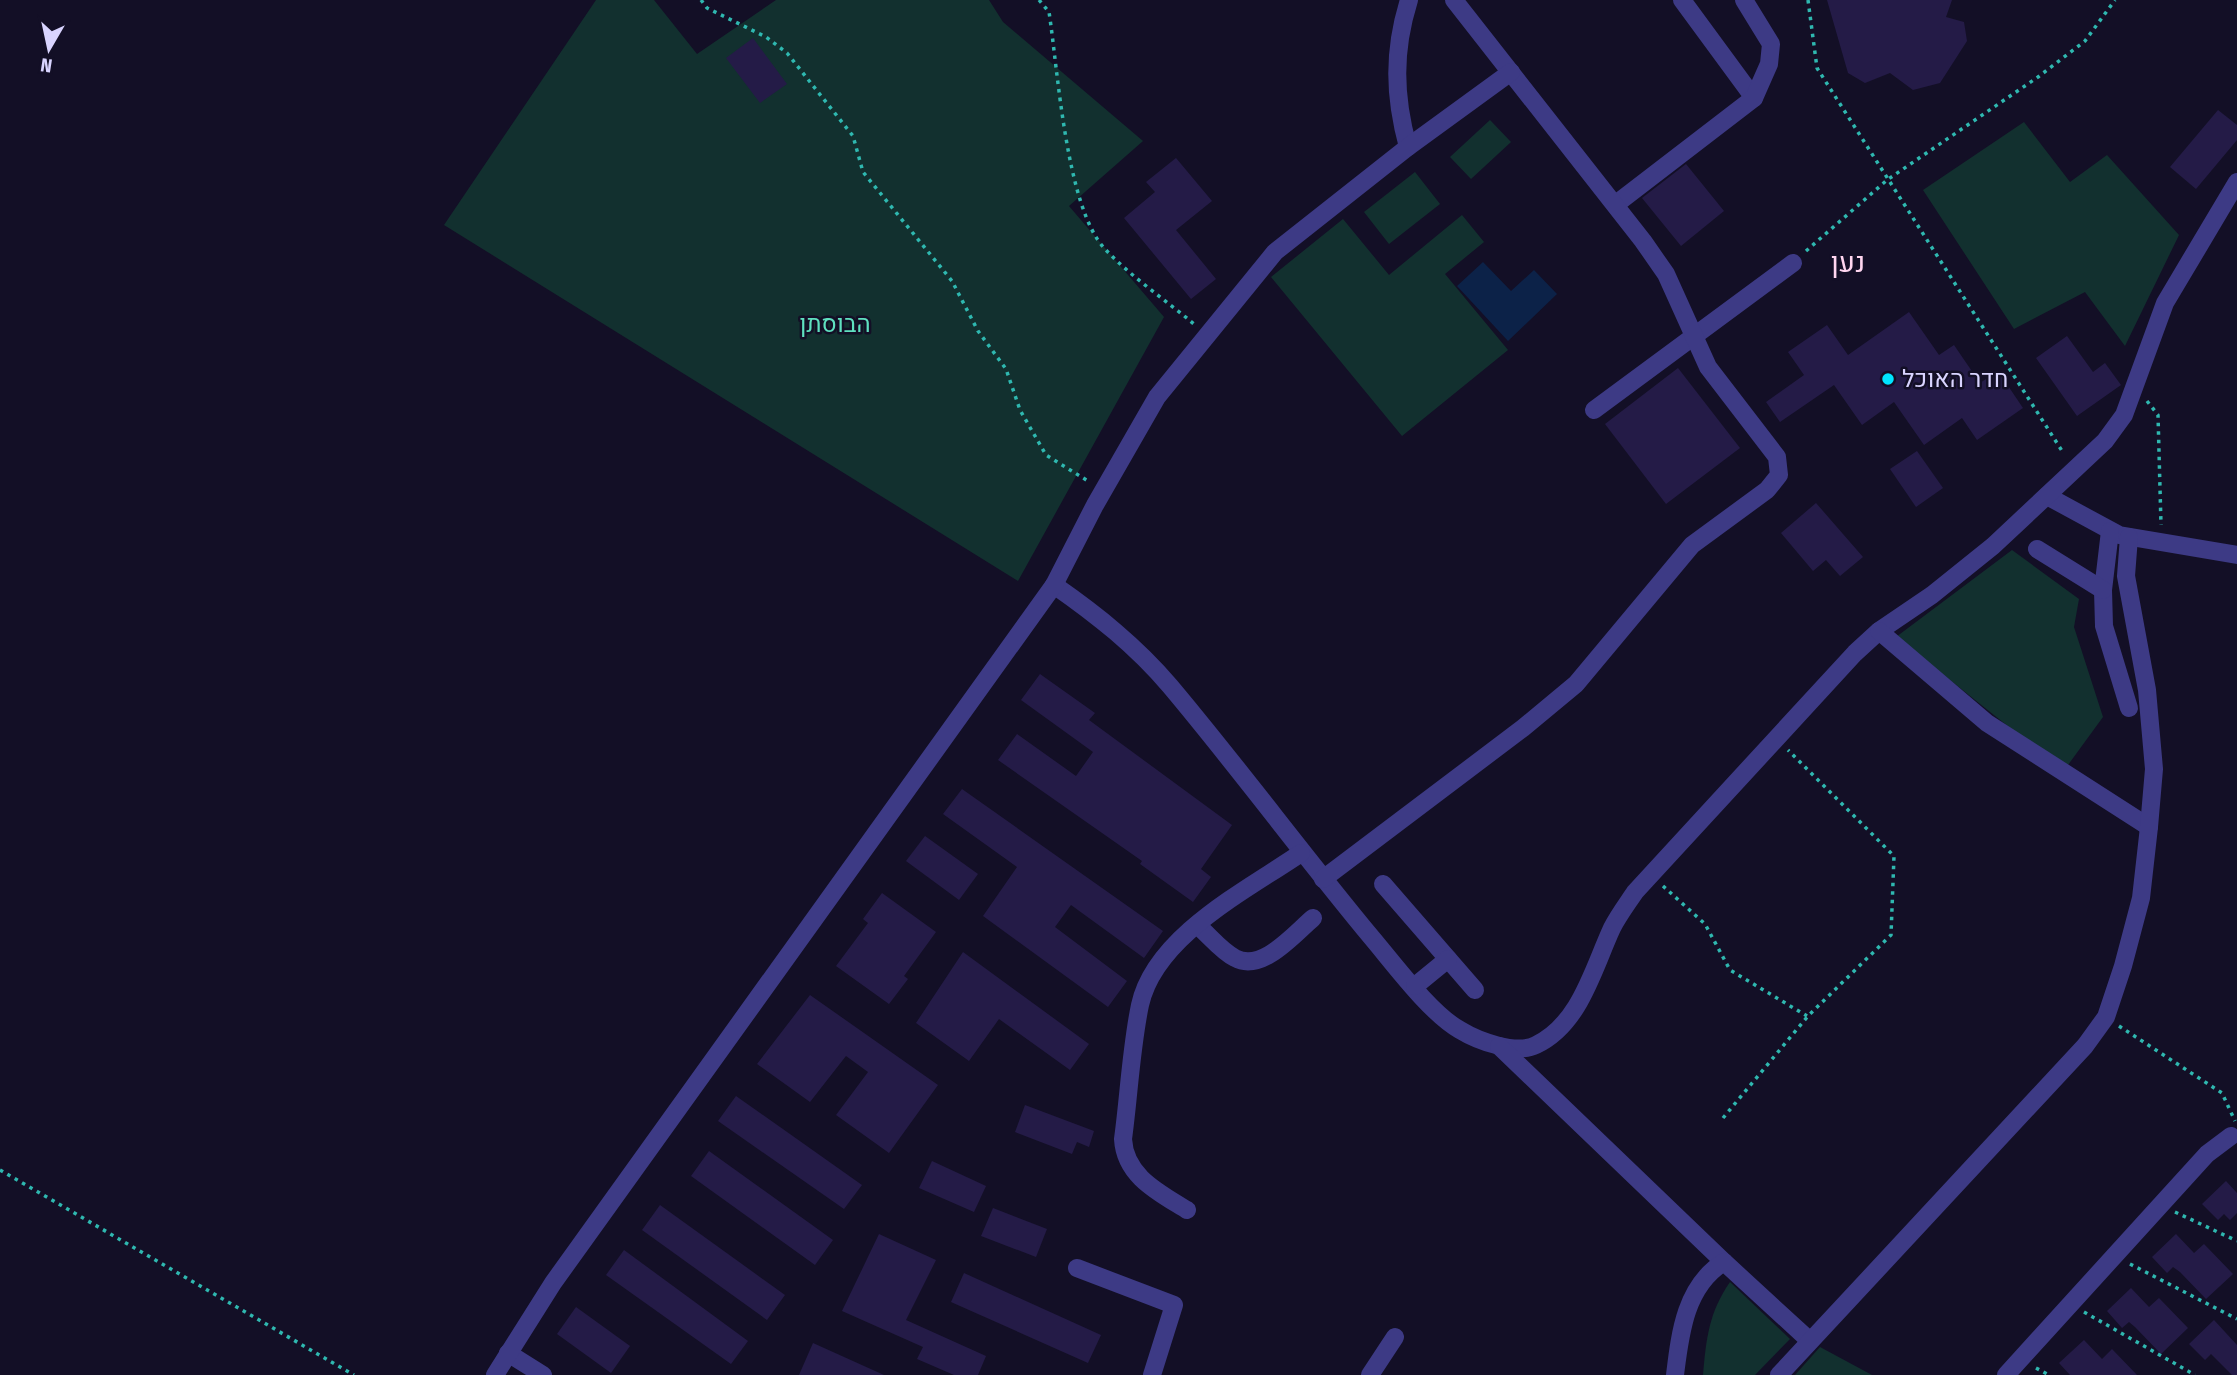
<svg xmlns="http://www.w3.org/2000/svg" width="2237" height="1375" viewBox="0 0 2237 1375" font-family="'Fira Sans Condensed',Heebo,sans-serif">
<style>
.green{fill:#12302f}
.water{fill:#0c2248}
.building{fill:#241b47}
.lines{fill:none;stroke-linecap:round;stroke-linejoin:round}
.path{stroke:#2fb8b0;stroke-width:3.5;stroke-dasharray:3.5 5;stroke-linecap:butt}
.minor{stroke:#3d3a85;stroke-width:18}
.poi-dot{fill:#00e5ff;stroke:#130f26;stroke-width:2.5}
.labels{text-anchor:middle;stroke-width:5;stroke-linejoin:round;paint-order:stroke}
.park-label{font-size:24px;fill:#5fe0c0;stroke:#130f26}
.poi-label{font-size:24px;fill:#d9d4ff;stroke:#130f26;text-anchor:start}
.quarter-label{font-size:28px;fill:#ffd6f0;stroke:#130f26}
</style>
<rect width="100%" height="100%" fill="#130f26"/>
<!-- green -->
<g class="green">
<polygon points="596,0 654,0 697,54 776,0 989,0 1003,22 1143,141 1069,206 1164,317 1018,581 444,225"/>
<polygon points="1490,120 1511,142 1471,179 1450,157"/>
<polygon points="2024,122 2070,182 2107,155 2179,235 2125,346 2085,292 2014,329 1923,190"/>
<polygon points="1415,172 1440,204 1389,244 1364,212"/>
<polygon points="1462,215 1484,242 1445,274 1508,350 1402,436 1271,277 1343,219 1389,275"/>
<polygon points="2012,550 2079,599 2074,627 2103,717 2068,765 2014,731 1896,637"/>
<path d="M1730 1282 1790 1339 1755 1375H1703C1706 1339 1709 1312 1730 1282Z"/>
<polygon points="1820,1347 1872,1375 1795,1375"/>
</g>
<!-- water -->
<polygon class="water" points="1483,262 1511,291 1534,270 1557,294 1508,341 1457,286"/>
<!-- building -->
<g class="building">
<polygon points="1827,0 1952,0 1946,17 1964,22 1967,41 1940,83 1913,90 1890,73 1865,83 1848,73"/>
<polygon points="753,38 787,84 760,103 726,58"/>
<polygon points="2218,110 2237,125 2237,140 2196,189 2170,167"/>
<polygon points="1176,158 1212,201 1176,230 1216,279 1191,299 1124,218 1155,192 1146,182"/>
<polygon points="1686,164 1724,211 1681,246 1642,198"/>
<polygon points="1909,312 1939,355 1954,345 1980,383 1998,371 2023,408 1977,440 1962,418 1924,445 1894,402 1862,425 1834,385 1780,422 1766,402 1804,375 1788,352 1827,325 1848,355"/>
<polygon points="2067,336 2093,372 2105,363 2121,385 2077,416 2036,358"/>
<polygon points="1678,368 1740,448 1666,504 1605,424"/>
<polygon points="1917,451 1943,488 1916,507 1890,469"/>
<polygon points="1816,503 1863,557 1840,576 1826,560 1813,571 1781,533"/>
<polygon points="1040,674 1095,713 1089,720 1232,825 1201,869 1211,877 1193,902 1140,864 1142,861 998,760 1017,734 1076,776 1093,752 1021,700"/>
<polygon points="962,789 1163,931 1144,958 1071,905 1055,927 1127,981 1108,1007 983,916 1017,867 943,814"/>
<polygon points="925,836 978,874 959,900 906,861"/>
<polygon points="882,893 936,932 904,976 908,979 889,1004 836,966 868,923 863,919"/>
<polygon points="963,952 1089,1044 1070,1070 999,1019 969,1061 916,1023"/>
<polygon points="810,995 938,1085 889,1153 836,1115 868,1072 846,1056 810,1102 757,1064"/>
<polygon points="736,1096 862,1185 844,1209 718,1121"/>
<polygon points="1025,1105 1094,1131 1089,1147 1077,1142 1072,1154 1015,1132"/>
<polygon points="709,1151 833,1240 815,1265 691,1176"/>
<polygon points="932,1161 986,1186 974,1212 919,1188"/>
<polygon points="2226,1181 2237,1193 2237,1213 2230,1220 2224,1214 2218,1220 2202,1204"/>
<polygon points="660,1205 785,1295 767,1320 642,1230"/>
<polygon points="993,1208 1047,1229 1036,1257 981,1236"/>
<polygon points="879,1234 936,1260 906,1320 986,1356 978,1375 954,1375 917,1359 923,1347 842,1311"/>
<polygon points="2176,1234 2194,1253 2204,1244 2233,1274 2206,1299 2180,1272 2173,1267 2167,1273 2152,1257"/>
<polygon points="624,1250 748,1341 731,1364 606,1275"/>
<polygon points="964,1273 1101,1335 1088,1363 951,1302"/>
<polygon points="2131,1288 2149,1307 2159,1298 2188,1328 2161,1354 2135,1327 2129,1322 2122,1328 2107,1311"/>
<polygon points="576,1307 630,1346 611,1373 557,1334"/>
<polygon points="2214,1320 2237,1345 2237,1375 2232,1375 2211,1354 2205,1360 2189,1344"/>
<polygon points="2084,1340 2102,1359 2112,1349 2137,1375 2070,1375 2059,1363"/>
<polygon points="813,1343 884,1375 799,1375"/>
</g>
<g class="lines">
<!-- path -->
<g class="path">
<polyline points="701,0 707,8 766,37 787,53 853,136 863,172 952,281 978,331 1006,369 1020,410 1046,455 1088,481"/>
<path d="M1039 0 1049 12C1058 70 1066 208 1105 249 1131 277 1166 300 1195 325"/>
<polyline points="1808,0 1817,68 2064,454"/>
<polyline points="1806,251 1887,180 2038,77 2085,41 2115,0"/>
<polyline points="2147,401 2158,415 2161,525"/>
<polyline points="1663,886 1705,924 1730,970 1807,1016"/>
<polyline points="2119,1026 2222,1093 2235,1121"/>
<polyline points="1723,1118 1808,1016 1891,935 1894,856 1788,750"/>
<polyline points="0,1170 354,1375"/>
<polyline points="2175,1212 2237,1241"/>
<polyline points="2130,1264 2237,1319"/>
<polyline points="2084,1312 2195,1375"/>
<polyline points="2036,1368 2049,1375"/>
</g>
<!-- minor -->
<g class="minor">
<polyline points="1682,0 1754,98"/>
<path d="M1408 147C1394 96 1393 51 1409 0"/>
<polyline points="1616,204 1754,98 1769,64 1771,44 1744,0"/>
<polyline points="1594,410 1793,263"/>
<polyline points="2047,496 2119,535 2237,555"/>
<polyline points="2110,531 2103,590 2104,626 2129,708"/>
<polyline points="2037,549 2103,590"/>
<path d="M1054 585C1097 615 1136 646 1170 686 1239 768 1303 855 1372 938 1394 964 1431 1014 1460 1030 1478 1041 1516 1055 1536 1045 1580 1024 1593 969 1612 928 1618 916 1627 904 1635 892L1855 653 1879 631 1932 595 1993 546 2105 441 2124 415 2165 303 2237 182"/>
<polyline points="1879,631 1987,723 2149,827"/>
<polyline points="1323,879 1523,728 1576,684 1692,545 1767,490 1779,475 1777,457 1708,367 1666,274 1643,241 1454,0"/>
<polyline points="1383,884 1475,990"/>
<path d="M1197 925C1209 935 1221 951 1235 958 1262 973 1294 934 1313 918"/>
<polyline points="1415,986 1448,959"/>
<polyline points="1499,1046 1724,1262"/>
<path d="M1187 1210C1158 1192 1125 1176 1123 1139 1129 1095 1131 1048 1140 1005 1155 936 1247 890 1301 853"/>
<polyline points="1077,1268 1174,1305 1152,1375"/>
<polyline points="508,1353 543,1375"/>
<polyline points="495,1375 553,1283 1054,585 1095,505 1157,397 1275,252 1408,147 1511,72"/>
<polyline points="1370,1375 1395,1337"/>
<path d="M1675 1375C1680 1334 1685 1286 1724 1262L1810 1341"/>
<polyline points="1779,1375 2085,1046 2106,1017 2123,966 2141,898 2149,827 2154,769 2147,690 2126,576 2129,537"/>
<polyline points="2006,1375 2207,1154 2231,1136"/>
</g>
</g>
<!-- markers -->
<circle class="poi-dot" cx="1888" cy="379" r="7"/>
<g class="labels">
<!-- park labels -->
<g class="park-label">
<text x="835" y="332">הבוסתן</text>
</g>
<!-- poi labels -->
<g class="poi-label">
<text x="1902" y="387">חדר האוכל</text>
</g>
<!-- quarter labels -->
<g class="quarter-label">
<text x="1848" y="272">נען</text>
</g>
</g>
<!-- north arrow -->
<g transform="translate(49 49) rotate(189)" stroke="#130f26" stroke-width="5" paint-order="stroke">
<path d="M0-5L12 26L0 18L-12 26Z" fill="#d9d4ff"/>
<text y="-10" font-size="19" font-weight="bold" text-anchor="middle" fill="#d9d4ff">N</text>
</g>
</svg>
